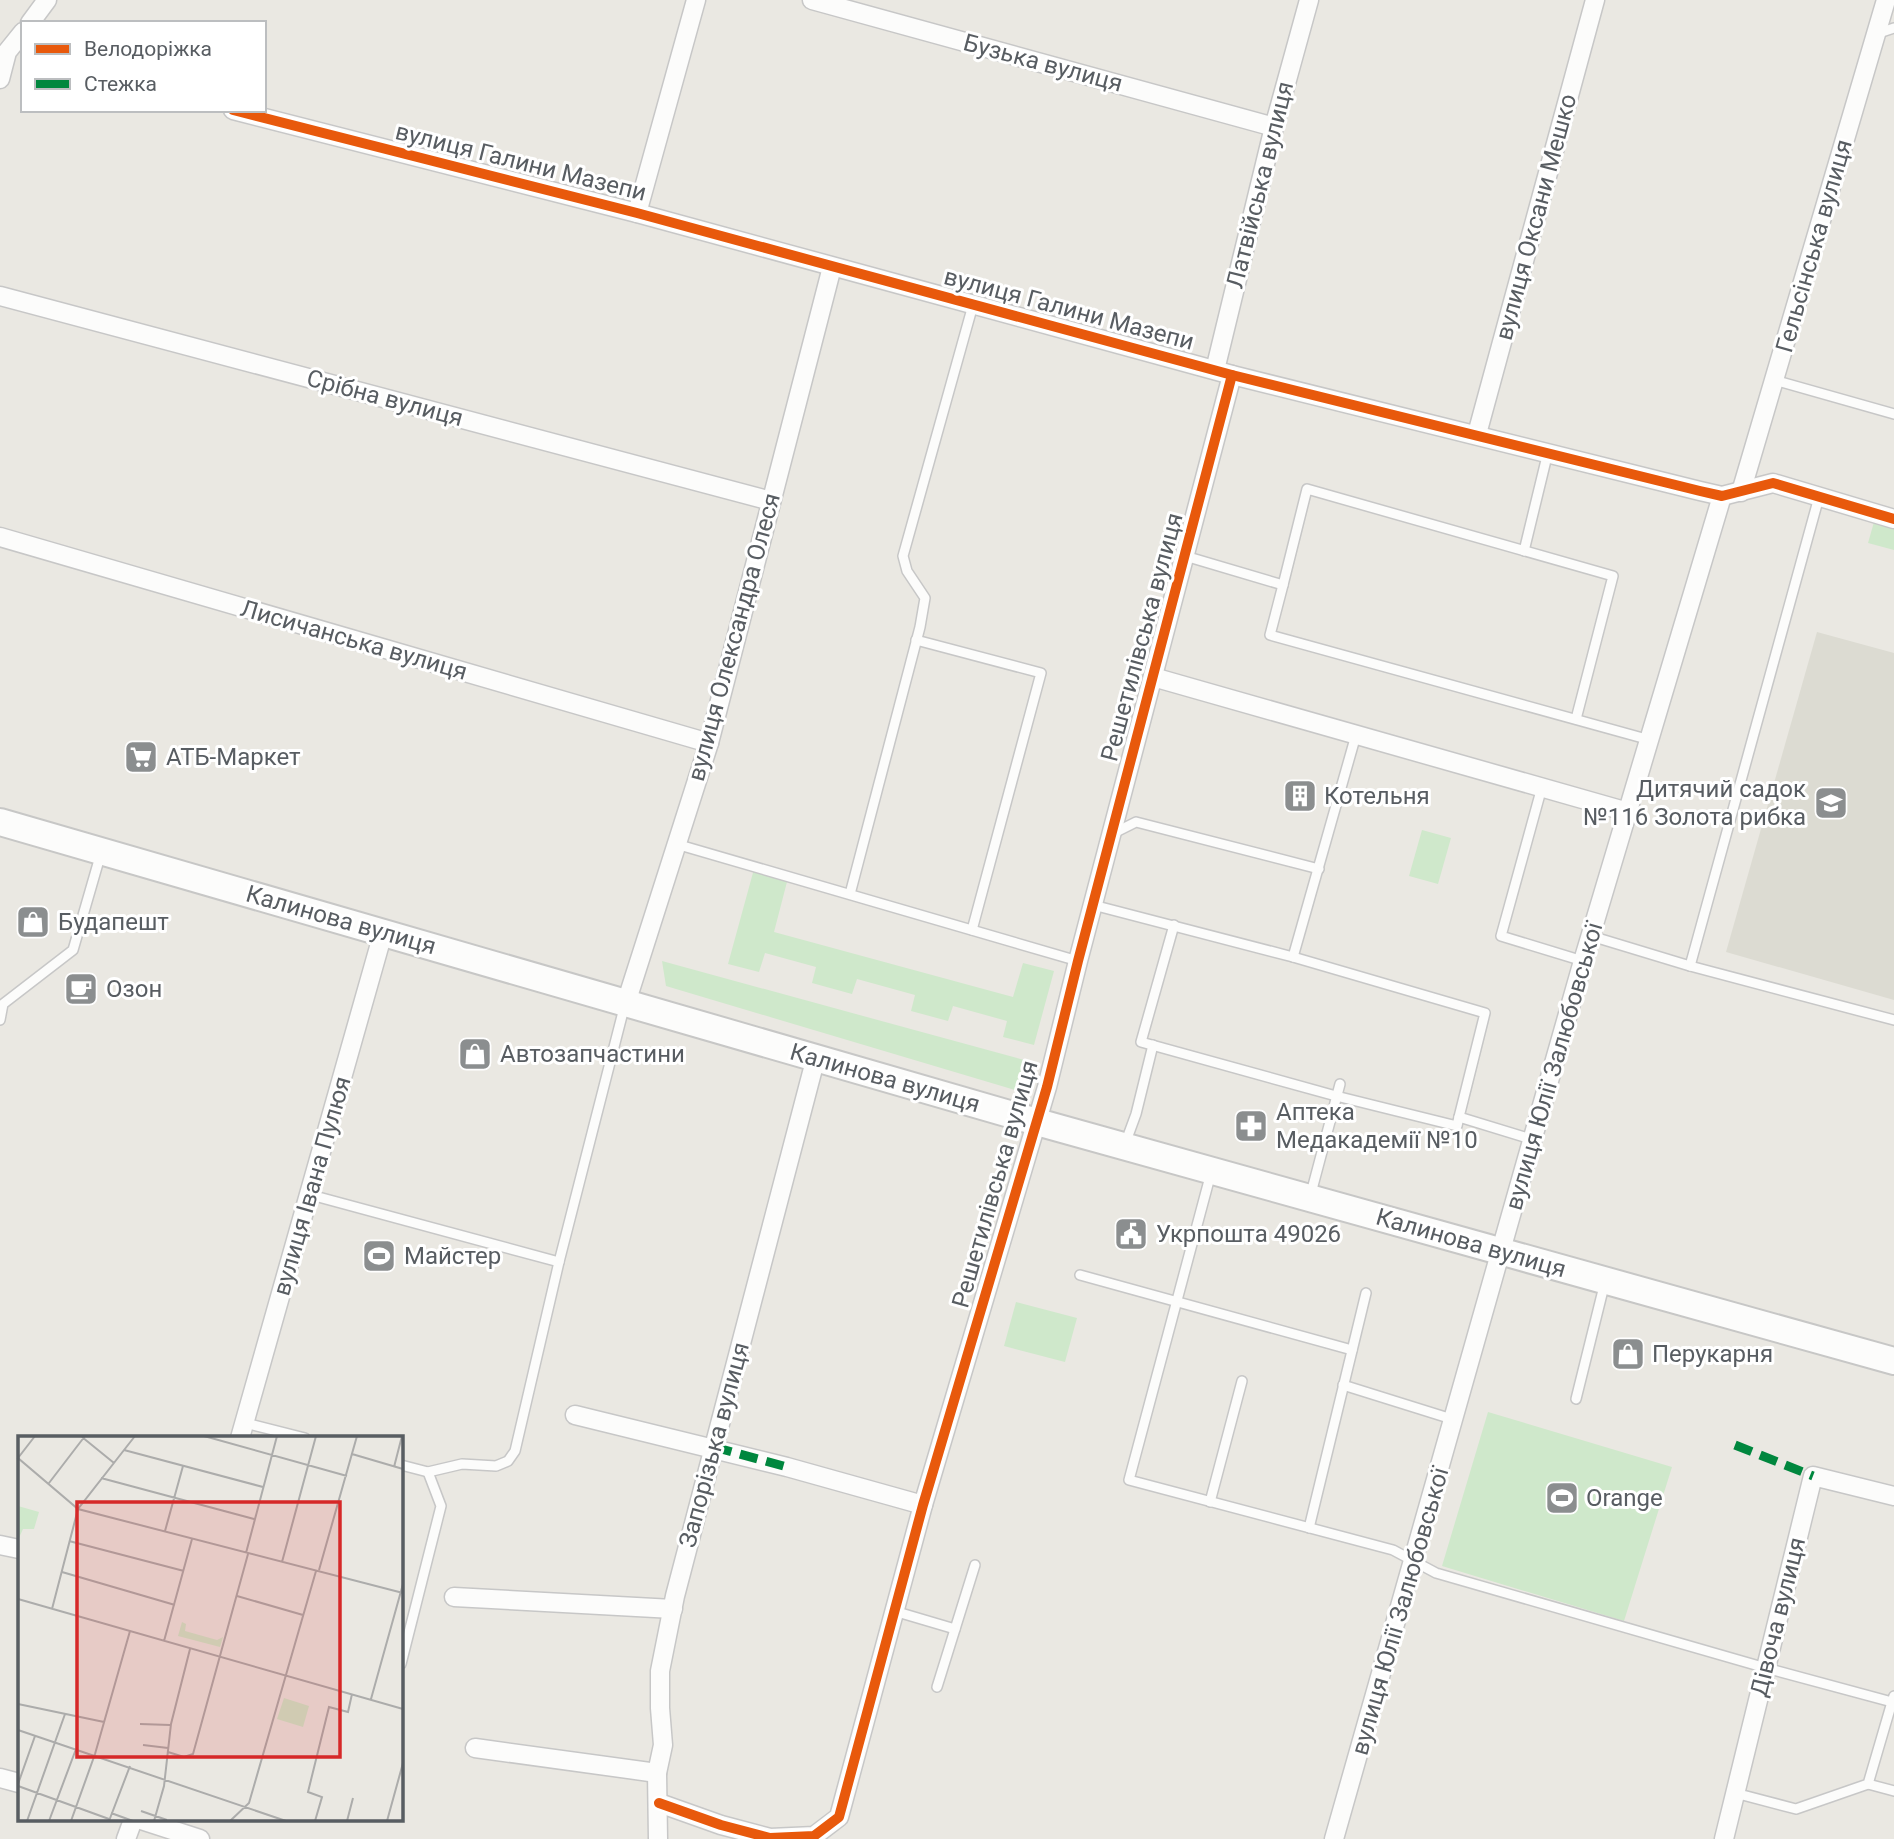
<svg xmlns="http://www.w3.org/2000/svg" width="1894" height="1839" viewBox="0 0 1894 1839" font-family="Roboto,sans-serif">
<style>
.education{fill:#dcdbd2}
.green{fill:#cfe8cb}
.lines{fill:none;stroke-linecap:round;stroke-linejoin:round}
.lane-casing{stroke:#c7c7c7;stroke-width:12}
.street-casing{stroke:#c7c7c7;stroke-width:21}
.secondary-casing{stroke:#c7c7c6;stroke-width:30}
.lane{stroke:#fcfcfb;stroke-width:9}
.street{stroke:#fcfcfb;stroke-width:18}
.secondary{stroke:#fcfcfb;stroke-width:26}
.quiet{stroke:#00873e;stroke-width:9;stroke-dasharray:18 9;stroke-linecap:butt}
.cycleway-casing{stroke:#fff;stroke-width:15}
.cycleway{stroke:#e8590c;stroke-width:10}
.labels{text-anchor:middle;stroke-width:6;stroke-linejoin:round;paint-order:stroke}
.street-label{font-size:24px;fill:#585d62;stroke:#fff}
.poi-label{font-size:24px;fill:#585d62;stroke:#fff;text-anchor:start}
.inset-road{fill:none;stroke:#acacab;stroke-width:2}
.view{fill:#d62828;fill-opacity:0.15;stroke:#d62828;stroke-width:3.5}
.inset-edge{fill:none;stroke:#585d62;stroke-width:3.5}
</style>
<rect width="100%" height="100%" fill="#eae8e2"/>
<!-- education -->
<polygon class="education" points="1817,632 1894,653 1894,1000 1726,952"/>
<!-- green -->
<g class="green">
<polygon points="1874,522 1894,527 1894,550 1868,543"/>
<polygon points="1422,830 1451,838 1438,884 1409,876"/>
<polygon points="754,869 788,878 774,932 1013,997 1023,963 1054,971 1034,1045 1003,1037 1007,1021 953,1006 948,1021 911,1011 915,995 857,979 852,994 812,983 816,967 765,953 759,972 728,964"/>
<polygon points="662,961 1035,1063 1015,1090 666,986"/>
<polygon points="1016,1302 1077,1318 1065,1362 1004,1346"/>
<polygon points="1488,1412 1672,1467 1624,1621 1442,1566"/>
</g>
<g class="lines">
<defs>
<g id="lane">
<polyline points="1876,34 1894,28"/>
<polyline points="1774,380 1894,414"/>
<polyline points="1524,551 1548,452"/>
<polyline points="1185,556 1283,585 1307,489 1613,576 1576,719"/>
<polyline points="1283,585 1270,635 1650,740"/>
<polyline points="916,640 1041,673 972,930"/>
<polyline points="1542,787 1501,936 1583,961"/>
<polyline points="1112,834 1136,822 1319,869"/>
<polyline points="676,844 1078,961"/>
<polyline points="850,894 920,627 925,598 907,571 903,556 973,305"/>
<polyline points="1093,905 1293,957 1485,1013 1459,1117"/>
<polyline points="1174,925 1141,1042 1336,1096 1457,1126 1459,1117 1534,1140"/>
<polyline points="1591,936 1690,966 1819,497"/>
<polyline points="1293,957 1356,735"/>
<polyline points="1690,966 1894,1020"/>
<polyline points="0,1020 3,1004 73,950 101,853"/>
<polyline points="1125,1144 1136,1114 1153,1045"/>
<polyline points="1211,1173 1129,1480 1393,1550 1436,1573 1766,1668 1892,1702 1894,1696"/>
<polyline points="311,1195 559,1262"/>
<polyline points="1310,1197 1340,1084"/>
<polyline points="1080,1275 1352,1350"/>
<polyline points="1343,1385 1455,1420"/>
<polyline points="1576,1399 1605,1282"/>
<polyline points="245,1423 305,1438"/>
<polyline points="401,1465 428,1472 462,1464 496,1466 508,1461 515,1451 559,1262 625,1004"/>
<polyline points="1210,1502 1242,1381"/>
<polyline points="1309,1528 1366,1293"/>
<polyline points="894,1611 955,1629"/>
<polyline points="401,1664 441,1506 428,1472"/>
<polyline points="937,1687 975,1565"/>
<polyline points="1868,1784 1894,1791"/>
<polyline points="1735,1793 1796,1809 1868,1784 1892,1702"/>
</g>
<g id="street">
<polyline points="812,0 1274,127"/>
<polyline points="30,23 47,0"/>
<polyline points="0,79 7,52 23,32"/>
<polyline points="233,110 637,213 1232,375 1700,491 1722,496 1773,483 1894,519"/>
<polyline points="637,213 696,0"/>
<polyline points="0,296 771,501"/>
<polyline points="1215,370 1274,127 1309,0"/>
<polyline points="1477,434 1595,0"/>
<polyline points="1741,492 1886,0"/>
<polyline points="0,537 709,743"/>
<polyline points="1153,677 1628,812"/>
<polyline points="626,1003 709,743 832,267"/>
<polyline points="575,1415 787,1467 923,1505"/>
<polyline points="240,1438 383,933"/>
<polyline points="0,1545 19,1549"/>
<polyline points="454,1597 673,1609"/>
<polyline points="475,1748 657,1773"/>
<polyline points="0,1778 19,1783"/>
<polyline points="659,1803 721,1825 770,1838 814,1836 839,1817 923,1505 1047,1087 1078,961 1232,375"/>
<polyline points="141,1820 200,1839"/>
<polyline points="126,1839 133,1820"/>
<polyline points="658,1839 657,1773 663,1745 660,1708 660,1671 675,1596 816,1057"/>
<polyline points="1334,1839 1583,961 1722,496"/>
<polyline points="1724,1839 1813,1476 1894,1496"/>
</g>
<polyline id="secondary" points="0,822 1037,1122 1894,1361"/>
</defs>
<!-- lane casing -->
<use href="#lane" class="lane-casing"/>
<!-- street casing -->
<use href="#street" class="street-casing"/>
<!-- secondary casing -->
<use href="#secondary" class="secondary-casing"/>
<!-- lane -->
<use href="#lane" class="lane"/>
<!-- street -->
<use href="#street" class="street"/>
<!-- secondary -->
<use href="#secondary" class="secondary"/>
<!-- quiet -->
<g class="quiet">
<polyline points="1735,1445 1813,1476"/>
<polyline points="714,1447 787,1467"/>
</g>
<defs>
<g id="cycleway">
<polyline points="233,110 637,213 1232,375 1700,491 1722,496 1773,483 1894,519"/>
<polyline points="659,1803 721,1825 770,1838 814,1836 839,1817 923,1505 1047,1087 1078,961 1232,375"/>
</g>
</defs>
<!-- cycleway casing -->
<use href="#cycleway" class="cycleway-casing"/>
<!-- cycleway -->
<use href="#cycleway" class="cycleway"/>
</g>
<!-- icons -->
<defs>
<symbol id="supermarket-square" viewBox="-11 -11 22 22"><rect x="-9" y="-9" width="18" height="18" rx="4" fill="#8b8e8f" stroke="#fff"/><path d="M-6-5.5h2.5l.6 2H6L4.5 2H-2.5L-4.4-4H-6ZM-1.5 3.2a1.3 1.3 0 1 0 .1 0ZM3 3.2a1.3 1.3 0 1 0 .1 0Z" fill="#fff"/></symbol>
<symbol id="building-square" viewBox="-11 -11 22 22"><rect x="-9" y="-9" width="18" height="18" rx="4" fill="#8b8e8f" stroke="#fff"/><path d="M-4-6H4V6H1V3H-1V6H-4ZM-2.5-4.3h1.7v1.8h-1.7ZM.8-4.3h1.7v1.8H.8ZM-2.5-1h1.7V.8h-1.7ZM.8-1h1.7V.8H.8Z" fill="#fff"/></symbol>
<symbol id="school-square" viewBox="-11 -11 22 22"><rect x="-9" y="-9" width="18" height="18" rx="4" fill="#8b8e8f" stroke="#fff"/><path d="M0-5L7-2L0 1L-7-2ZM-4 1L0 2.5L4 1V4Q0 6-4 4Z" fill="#fff"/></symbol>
<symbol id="shop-square" viewBox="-11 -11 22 22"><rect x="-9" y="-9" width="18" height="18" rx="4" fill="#8b8e8f" stroke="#fff"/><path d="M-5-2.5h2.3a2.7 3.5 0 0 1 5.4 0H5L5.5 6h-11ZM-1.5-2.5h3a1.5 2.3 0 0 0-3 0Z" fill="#fff"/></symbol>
<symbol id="cafe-square" viewBox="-11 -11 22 22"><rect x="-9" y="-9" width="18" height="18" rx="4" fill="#8b8e8f" stroke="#fff"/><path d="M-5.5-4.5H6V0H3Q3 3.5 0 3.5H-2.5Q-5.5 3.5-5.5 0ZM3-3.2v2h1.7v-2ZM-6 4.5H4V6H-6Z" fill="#fff"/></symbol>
<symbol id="pharmacy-square" viewBox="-11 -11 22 22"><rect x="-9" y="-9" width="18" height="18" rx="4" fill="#8b8e8f" stroke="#fff"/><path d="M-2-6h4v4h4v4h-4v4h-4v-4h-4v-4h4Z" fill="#fff"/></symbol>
<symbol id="civic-square" viewBox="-11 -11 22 22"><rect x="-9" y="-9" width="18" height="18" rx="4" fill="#8b8e8f" stroke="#fff"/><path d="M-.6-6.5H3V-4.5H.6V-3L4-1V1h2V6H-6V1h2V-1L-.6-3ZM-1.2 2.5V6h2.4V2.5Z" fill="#fff"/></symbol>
<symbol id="stadium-square" viewBox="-11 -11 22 22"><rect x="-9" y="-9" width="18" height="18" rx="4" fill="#8b8e8f" stroke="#fff"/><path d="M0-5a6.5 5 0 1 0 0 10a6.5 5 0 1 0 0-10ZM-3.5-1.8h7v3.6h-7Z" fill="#fff"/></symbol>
</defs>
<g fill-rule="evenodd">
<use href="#supermarket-square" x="122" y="738" width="38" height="38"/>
<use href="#building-square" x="1281" y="777" width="38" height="38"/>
<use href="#school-square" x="1812" y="784" width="38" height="38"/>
<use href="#shop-square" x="14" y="903" width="38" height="38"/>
<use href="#cafe-square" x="62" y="970" width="38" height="38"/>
<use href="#shop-square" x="456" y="1035" width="38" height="38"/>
<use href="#pharmacy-square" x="1232" y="1107" width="38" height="38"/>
<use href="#civic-square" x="1112" y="1215" width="38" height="38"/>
<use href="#stadium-square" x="360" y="1237" width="38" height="38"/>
<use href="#shop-square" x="1609" y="1335" width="38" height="38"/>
<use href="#stadium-square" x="1543" y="1479" width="38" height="38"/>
</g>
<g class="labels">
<!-- street labels -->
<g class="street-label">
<text transform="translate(1043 63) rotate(15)" y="8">Бузька вулиця</text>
<text transform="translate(521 162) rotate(14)" y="8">вулиця Галини Мазепи</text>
<text transform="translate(1260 185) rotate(-76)" y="8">Латвійська вулиця</text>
<text transform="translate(1536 217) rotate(-75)" y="8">вулиця Оксани Мешко</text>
<text transform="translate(1814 246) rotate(-74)" y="8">Гельсінська вулиця</text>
<text transform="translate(1069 309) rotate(15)" y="8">вулиця Галини Мазепи</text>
<text transform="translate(385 398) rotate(15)" y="8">Срібна вулиця</text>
<text transform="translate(734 637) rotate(-75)" y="8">вулиця Олександра Олеся</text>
<text transform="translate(1142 637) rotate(-75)" y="8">Решетилівська вулиця</text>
<text transform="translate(354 640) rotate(16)" y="8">Лисичанська вулиця</text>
<text transform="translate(341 920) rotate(16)" y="8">Калинова вулиця</text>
<text transform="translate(1554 1066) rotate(-74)" y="8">вулиця Юлії Залюбовської</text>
<text transform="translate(885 1078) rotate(16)" y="8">Калинова вулиця</text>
<text transform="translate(995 1184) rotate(-74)" y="8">Решетилівська вулиця</text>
<text transform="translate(312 1186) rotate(-74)" y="8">вулиця Івана Пулюя</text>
<text transform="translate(1471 1243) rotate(16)" y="8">Калинова вулиця</text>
<text transform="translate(714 1445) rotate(-75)" y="8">Запорізька вулиця</text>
<text transform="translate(1400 1611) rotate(-74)" y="8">вулиця Юлії Залюбовської</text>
<text transform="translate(1778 1617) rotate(-76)" y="8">Дівоча вулиця</text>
</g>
<!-- poi labels -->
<g class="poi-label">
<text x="166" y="765">АТБ-Маркет</text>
<text x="1806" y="797" text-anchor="end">Дитячий садок<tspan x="1806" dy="28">№116 Золота рибка</tspan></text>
<text x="1324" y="804">Котельня</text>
<text x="58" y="930">Будапешт</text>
<text x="106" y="997">Озон</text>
<text x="500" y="1062">Автозапчастини</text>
<text x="1276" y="1120">Аптека<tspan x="1276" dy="28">Медакадемії №10</tspan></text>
<text x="1156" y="1242">Укрпошта 49026</text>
<text x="404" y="1264">Майстер</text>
<text x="1652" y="1362">Перукарня</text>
<text x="1586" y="1506">Orange</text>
</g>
</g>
<!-- overview -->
<g transform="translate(18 1436)">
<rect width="385" height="385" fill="#eae8e2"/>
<path d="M0 70 21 76 16 93H5L0 104ZM164 186 168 188 167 195 199 204 205 201 202 211 160 200ZM266 262 291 270 285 291 259 283Z" fill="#cfe8cb"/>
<path class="inset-road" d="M17 0 0 22 60 73 385 157M186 0 329 40M64 1 96 27M106 14 245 51M334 18 385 33M376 31 384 0M83 42 236 83M31 47 67 0M147 95 165 30M51 105 166 135M228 117 259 0M264 126 298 0M301 134 339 0M44 136 157 169M219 160 285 179M0 163 385 273M34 173 60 73 117 0M146 205 174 103M353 263 385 148M0 268 86 286M122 288 152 289M0 294 268 385M125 309 150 312M150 316 166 321 175 318 230 118M0 348 17 300M0 350 91 383M123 375 149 384M93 377 115 385M9 385 47 278M31 385 58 313M53 385 77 318 112 195M91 385 112 330M136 385 146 350 153 288 172 213M212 385 231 367 298 135M297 385 304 361 290 356 311 271 330 276 334 258M329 385 335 362M369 385 385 327"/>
<path class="view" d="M59 66H322V321H59Z"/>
<rect width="385" height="385" class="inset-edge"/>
</g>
<!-- legend -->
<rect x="21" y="21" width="245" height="91" fill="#ffffff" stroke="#bcbec0" stroke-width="2"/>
<rect x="35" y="44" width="35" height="10" fill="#e8590c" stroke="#bcbec0" stroke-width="2"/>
<text x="84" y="56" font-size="21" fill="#585d62">Велодоріжка</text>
<rect x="35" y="79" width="35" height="10" fill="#00873e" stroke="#bcbec0" stroke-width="2"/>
<text x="84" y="91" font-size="21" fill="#585d62">Стежка</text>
</svg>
